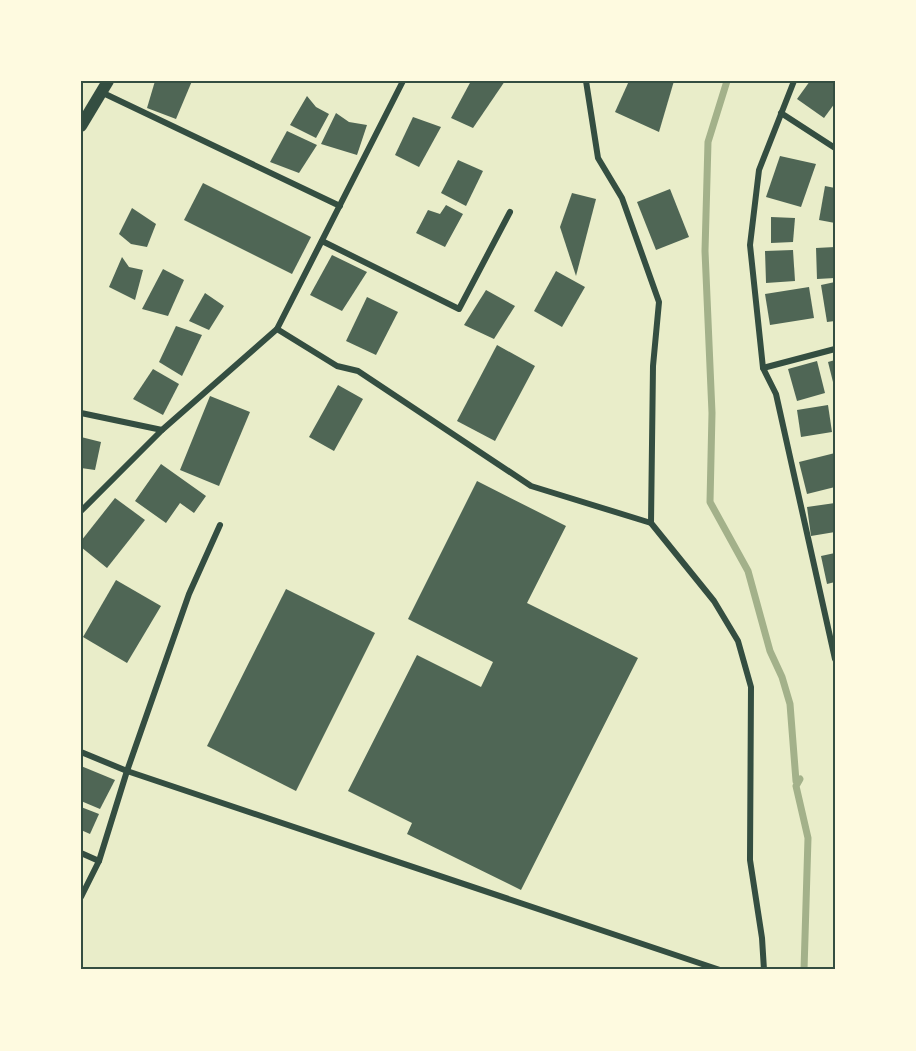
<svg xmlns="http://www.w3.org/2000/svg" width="916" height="1051" viewBox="0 0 916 1051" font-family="Poppins,sans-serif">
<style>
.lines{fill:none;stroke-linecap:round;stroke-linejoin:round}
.stream{stroke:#a3b18a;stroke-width:7}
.building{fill:#4f6655}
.minor{stroke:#344e41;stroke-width:6}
.secondary{stroke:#344e41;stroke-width:12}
.neatline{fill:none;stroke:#344e41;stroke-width:2}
</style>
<rect width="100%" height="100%" fill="#e9edc9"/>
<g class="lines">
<!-- stream -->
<polyline class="stream" points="727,81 708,142 705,251 712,413 710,502 748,571 770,651 782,677 790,704 796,781 800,779 796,786 808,838 804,970"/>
</g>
<!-- building -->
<g class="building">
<polygon points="155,81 192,81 176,119 147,108"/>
<polygon points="471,81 505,81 473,128 451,118"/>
<polygon points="629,81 674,81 659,132 615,112"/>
<polygon points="810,81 835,81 835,103 824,118 797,99"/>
<polygon points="307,96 316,107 329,114 316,138 290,125"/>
<polygon points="336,113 349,122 367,125 357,155 321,144"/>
<polygon points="413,117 441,127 419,167 395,155"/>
<polygon points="287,131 317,145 299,173 270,162"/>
<polygon points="780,156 816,164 801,207 766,197"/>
<polygon points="458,160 483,171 466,206 441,193"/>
<polygon points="203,183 311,237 292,274 184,220"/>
<polygon points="825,186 835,188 835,223 819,220"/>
<polygon points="670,189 689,237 656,250 637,202"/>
<polygon points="572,193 596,199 576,276 560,227"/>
<polygon points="446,205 463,214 445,247 416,233 428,210 440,214"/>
<polygon points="132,208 156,224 147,247 131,244 119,234"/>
<polygon points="771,217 795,218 793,242 771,243"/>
<polygon points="835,247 835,278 817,279 816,248"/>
<polygon points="793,250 795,281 766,283 765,251"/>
<polygon points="332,255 367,272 342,311 310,295"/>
<polygon points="122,257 129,267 143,270 135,300 109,287"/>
<polygon points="163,269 184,280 168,316 142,309"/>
<polygon points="556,271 585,287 562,327 534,311"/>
<polygon points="835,282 835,321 827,322 821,285"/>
<polygon points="809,287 814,318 770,325 765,294"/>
<polygon points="486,290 515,306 494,339 464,325"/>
<polygon points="205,293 224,306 209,330 189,321"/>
<polygon points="367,297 398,312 376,355 346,341"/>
<polygon points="176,326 202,335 182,376 159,362"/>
<polygon points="497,345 535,366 495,441 457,421"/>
<polygon points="835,360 835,386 834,386 828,362"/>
<polygon points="817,361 825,393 797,401 788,369"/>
<polygon points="153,369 179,384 163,415 133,399"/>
<polygon points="338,385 363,399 334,451 309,437"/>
<polygon points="210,396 250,412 219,486 180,470"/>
<polygon points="828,405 832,432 801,437 797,410"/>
<polygon points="81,437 101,442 95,470 81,468"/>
<polygon points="835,453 835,487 807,494 799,462"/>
<polygon points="161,464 206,496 194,513 180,503 166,523 135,501"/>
<polygon points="477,481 566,526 527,603 638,658 521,890 407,834 412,823 348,791 417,655 481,687 493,662 408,619"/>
<polygon points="115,498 145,520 107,568 81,547 81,541"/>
<polygon points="835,503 835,532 811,536 807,507"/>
<polygon points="835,553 835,582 827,584 821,556"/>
<polygon points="116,580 161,606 127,663 83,637"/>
<polygon points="286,589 375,633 296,791 207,746"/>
<polygon points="81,766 115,780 100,809 81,801"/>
<polygon points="81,807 99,814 90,834 81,830"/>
</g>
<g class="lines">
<!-- minor -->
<g class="minor">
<polyline points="586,81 598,158 622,198 659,302 653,366 651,523 714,601 738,641 751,687 750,860 762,938 764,970"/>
<polyline points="794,81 759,170 750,245 763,368 776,394 835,659"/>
<polyline points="101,92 340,206"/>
<polyline points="781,113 835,148"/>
<polyline points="322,241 459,309 510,212"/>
<polyline points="277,329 337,366 358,371 531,486 651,523"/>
<polyline points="763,368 835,349"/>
<polyline points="81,413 162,430"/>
<polyline points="81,511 162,430 277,329 403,81"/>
<polyline points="81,752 127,771 189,594 220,525"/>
<polyline points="81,853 99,861"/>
<polyline points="81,897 99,861 127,771 720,970"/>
</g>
<!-- secondary -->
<polyline class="secondary" points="81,126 108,81"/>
</g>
<!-- border -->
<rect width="916" height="1051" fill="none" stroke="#fefae0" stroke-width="165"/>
<rect x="82" y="82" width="752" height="886" class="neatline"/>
</svg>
